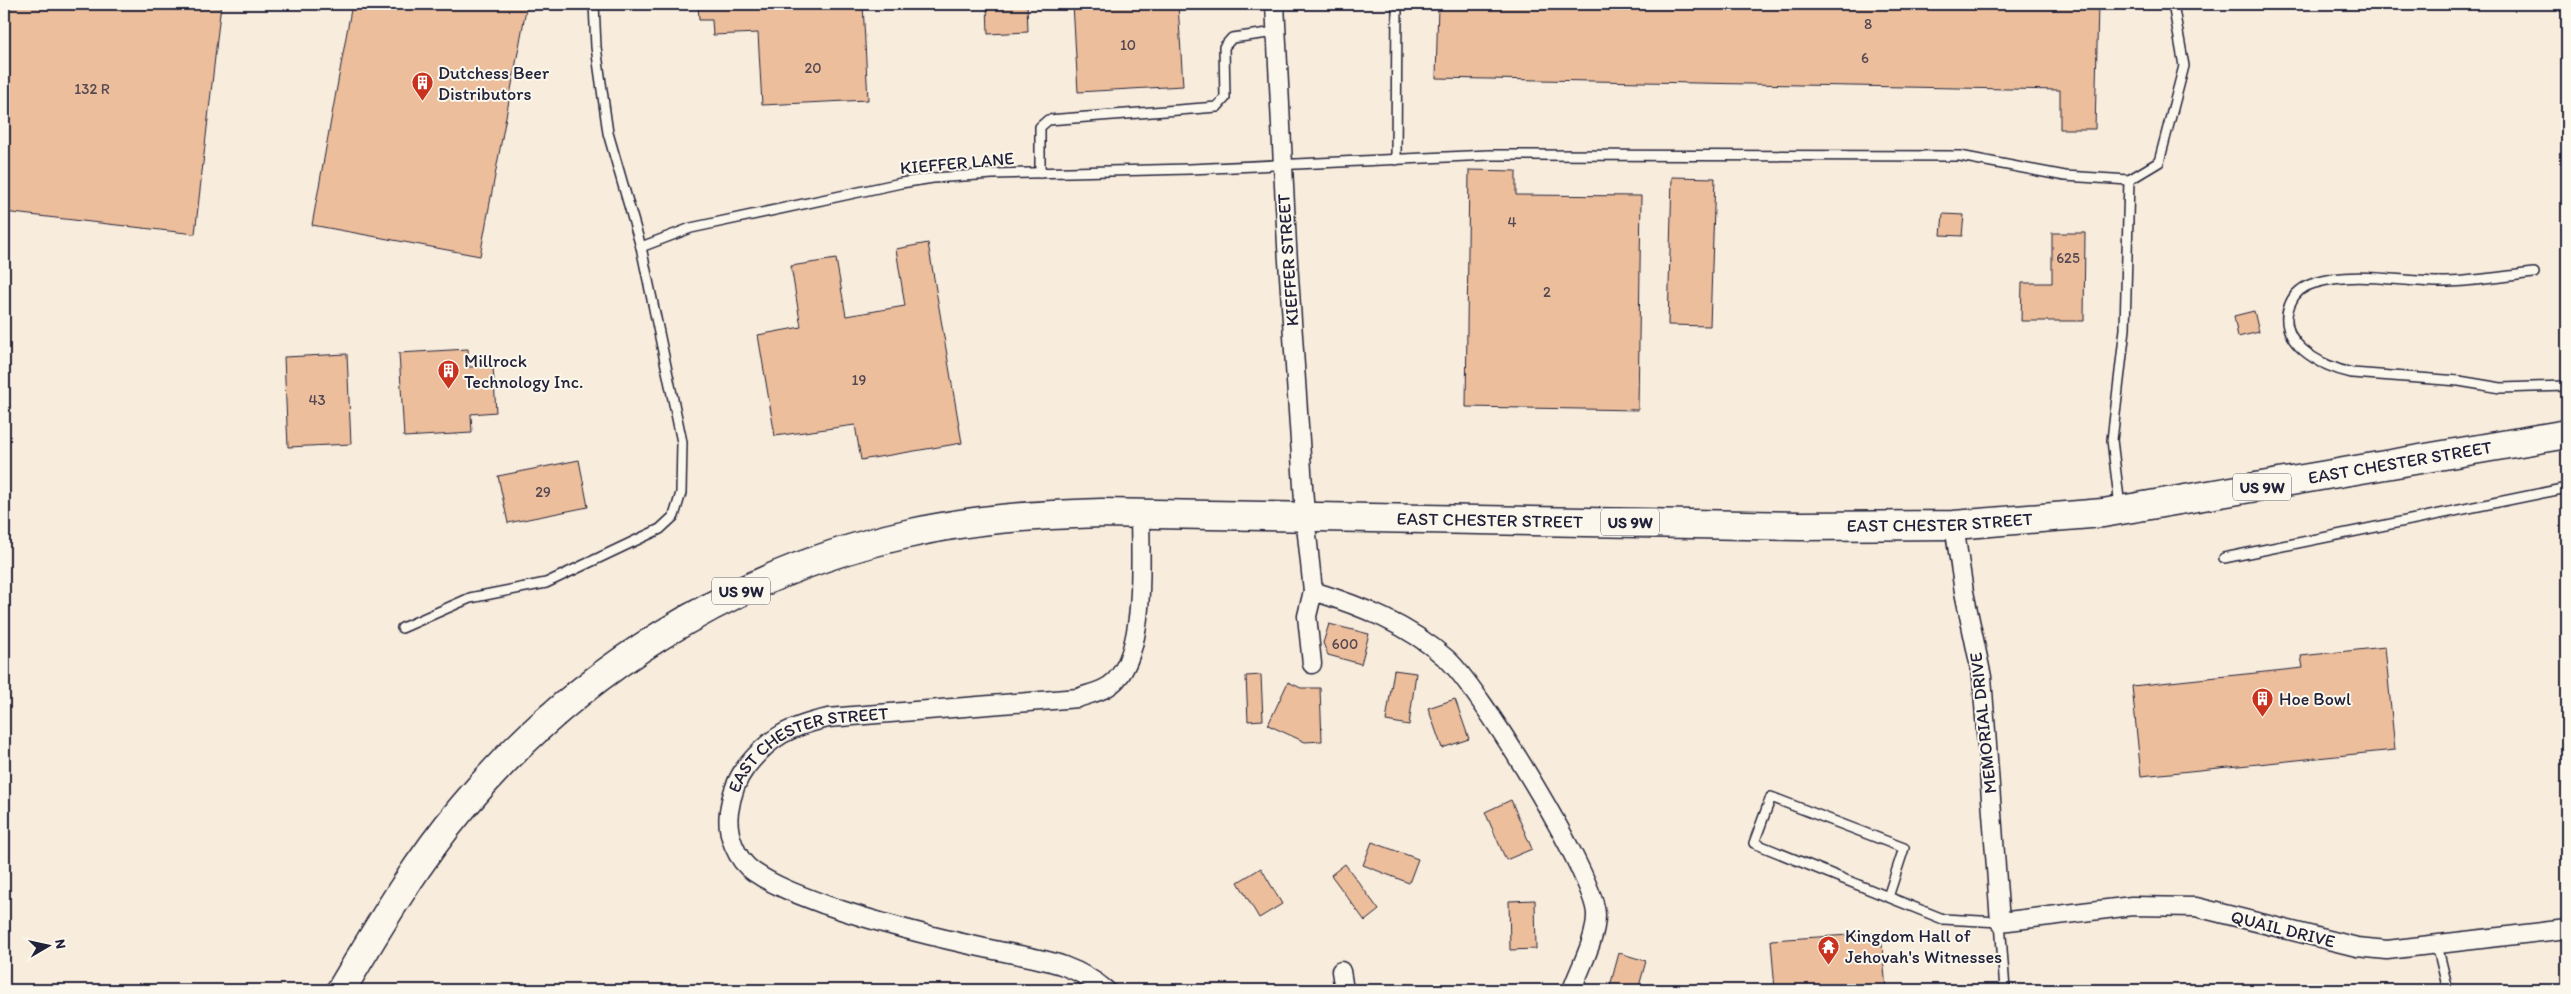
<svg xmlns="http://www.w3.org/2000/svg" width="2571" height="994" viewBox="0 0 2571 994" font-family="Itim,sans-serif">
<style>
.building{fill:#ecbe9b;stroke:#22223b}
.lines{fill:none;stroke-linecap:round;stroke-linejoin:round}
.lane-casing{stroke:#22223b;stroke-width:12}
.street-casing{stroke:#22223b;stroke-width:21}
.primary-casing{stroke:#22223b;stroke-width:31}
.lane{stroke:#fbf7ec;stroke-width:9}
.street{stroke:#fbf7ec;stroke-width:18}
.primary{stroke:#fbf7ec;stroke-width:28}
.labels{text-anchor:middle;stroke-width:4;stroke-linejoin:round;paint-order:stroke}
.number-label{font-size:15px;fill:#544953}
.shield{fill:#fbf7ec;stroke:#636270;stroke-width:1}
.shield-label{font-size:16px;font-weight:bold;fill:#22223b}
.poi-label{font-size:18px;fill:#22223b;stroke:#fbf7ec;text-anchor:start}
.street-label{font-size:18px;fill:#22223b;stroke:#fbf7ec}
</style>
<rect width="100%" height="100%" fill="#f8ecdc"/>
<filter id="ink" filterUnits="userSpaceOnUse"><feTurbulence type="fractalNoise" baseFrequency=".02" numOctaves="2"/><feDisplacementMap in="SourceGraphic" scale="10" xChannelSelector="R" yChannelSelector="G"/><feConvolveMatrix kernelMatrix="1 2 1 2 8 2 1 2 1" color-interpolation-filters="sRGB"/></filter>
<g filter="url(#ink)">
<!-- building -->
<g class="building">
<polygon points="4,4 221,4 195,234 4,212"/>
<polygon points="352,4 527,4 480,256 312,225"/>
<polygon points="698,4 863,4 868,100 762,105 758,33 713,35 712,20 699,20"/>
<polygon points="987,4 1027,4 1028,32 988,34"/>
<polygon points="1073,4 1178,4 1183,86 1078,92"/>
<polygon points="1438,4 2098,4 2095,129 2060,129 2060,90 1436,78"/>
<polygon points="1469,170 1516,171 1516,195 1641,196 1638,410 1466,407"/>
<polygon points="1672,177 1715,178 1710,326 1668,325"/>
<polygon points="1943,214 1964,215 1962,236 1941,235"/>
<polygon points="2052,233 2085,233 2084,321 2021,321 2022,283 2052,283"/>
<polygon points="928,243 962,443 861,460 855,425 775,436 758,335 801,327 791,266 836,259 846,316 905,306 896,249"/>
<polygon points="2254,311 2259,332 2238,337 2234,316"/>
<polygon points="468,349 469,367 493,366 496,412 471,414 472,433 404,437 399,353"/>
<polygon points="347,354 351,444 288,447 284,357"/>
<polygon points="579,460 588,507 508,523 498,476"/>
<polygon points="1329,624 1369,634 1361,664 1328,655 1323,643"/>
<polygon points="2385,647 2395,750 2141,776 2132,686 2303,668 2301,656"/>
<polygon points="1394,670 1416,673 1409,725 1386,721"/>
<polygon points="1261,675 1263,720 1248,721 1246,676"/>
<polygon points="1288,682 1301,688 1320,688 1322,741 1305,742 1268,725"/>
<polygon points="1455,699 1469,739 1442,748 1428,708"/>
<polygon points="1511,800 1532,849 1506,860 1485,812"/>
<polygon points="1372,842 1418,859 1409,883 1363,865"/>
<polygon points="1345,864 1379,910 1365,921 1331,875"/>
<polygon points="1261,868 1282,904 1259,918 1238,882"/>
<polygon points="1535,900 1536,949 1510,950 1509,901"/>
<polygon points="1881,933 1886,990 1775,990 1771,940"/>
<polygon points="1619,953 1646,961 1638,990 1609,990"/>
</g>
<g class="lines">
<defs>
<g id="lane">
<polyline points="1396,160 1397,4"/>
<polyline points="1040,173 1040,127 1048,120 1217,107 1225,98 1224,47 1232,38 1276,32"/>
<polyline points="641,247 691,228 901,183 933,178 993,174 1190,169 1489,155 1960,156 2065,176 2129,180 2159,162 2184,66 2173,4"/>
<path d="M2534 273C2506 276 2476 281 2447 282 2405 283 2356 270 2315 283 2303 286 2294 294 2290 304 2274 342 2322 367 2352 373L2459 381 2501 388 2567 386"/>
<polyline points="2120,507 2112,440 2125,329 2129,180"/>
<polyline points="2224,558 2567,488"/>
<polyline points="402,628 470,598 546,583 660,529 674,516 681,493 682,442 641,247 608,133 596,47 594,4"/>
<polyline points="1888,897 1904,848 1771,797 1754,843 1943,919 2000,922 2005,990"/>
<polyline points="2437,945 2448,990"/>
</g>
<g id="street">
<polyline points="1275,4 1287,246 1305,516 1313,591 1307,616 1312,664"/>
<polyline points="1954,525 1964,592 1982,677 2000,922 2132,906 2196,907 2357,947 2387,950 2567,929"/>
<path d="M1313 591C1361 606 1409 625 1447 659 1478 686 1596 877 1596 915 1596 940 1580 967 1572 990"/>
<polyline points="1341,971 1344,990"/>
<path id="s1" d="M1106 990C1093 979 1080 972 1064 966 1042 958 1017 955 994 950 937 938 881 924 826 905 802 896 776 887 754 872 736 860 726 833 729 812 731 797 736 780 746 767 771 736 789 727 828 718L1078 698C1091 693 1106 691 1116 680 1147 647 1140 556 1140 513"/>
</g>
<g id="primary">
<path id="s2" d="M341 990C378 928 415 864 462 808 575 672 734 573 907 534 971 519 1035 515 1101 513L1800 526 1954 525 2103 513 2567 434"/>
</g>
</defs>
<!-- lane casing -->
<use href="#lane" class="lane-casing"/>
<!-- street casing -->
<use href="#street" class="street-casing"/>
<!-- primary casing -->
<use href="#primary" class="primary-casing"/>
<!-- lane -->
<use href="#lane" class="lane"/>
<!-- street -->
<use href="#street" class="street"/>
<!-- primary -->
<use href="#primary" class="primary"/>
</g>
</g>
<!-- icons -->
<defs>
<symbol id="building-pin" viewBox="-11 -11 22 30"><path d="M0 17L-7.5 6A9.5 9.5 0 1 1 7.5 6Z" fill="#c8321e" stroke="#fbf7ec"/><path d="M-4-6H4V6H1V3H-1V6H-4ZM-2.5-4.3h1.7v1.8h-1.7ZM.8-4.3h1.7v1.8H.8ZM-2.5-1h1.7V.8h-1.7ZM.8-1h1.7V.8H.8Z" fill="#fff"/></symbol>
<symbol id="temple-pin" viewBox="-11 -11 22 30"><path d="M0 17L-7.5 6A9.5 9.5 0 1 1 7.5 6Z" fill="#c8321e" stroke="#fbf7ec"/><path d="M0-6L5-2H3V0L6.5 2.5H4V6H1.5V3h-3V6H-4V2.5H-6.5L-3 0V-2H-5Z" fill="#fff"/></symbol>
</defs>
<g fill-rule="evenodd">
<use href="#building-pin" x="410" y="70" width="25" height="34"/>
<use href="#building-pin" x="436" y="358" width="25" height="34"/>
<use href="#building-pin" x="2250" y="686" width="25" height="34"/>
<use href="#temple-pin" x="1816" y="934" width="25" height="34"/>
</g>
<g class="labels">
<!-- number labels -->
<g class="number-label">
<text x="1868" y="29">8</text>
<text x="1128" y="50">10</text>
<text x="1865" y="63">6</text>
<text x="813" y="73">20</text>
<text x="92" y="94">132 R</text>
<text x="1512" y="227">4</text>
<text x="2068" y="263">625</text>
<text x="1547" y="297">2</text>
<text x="859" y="385">19</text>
<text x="317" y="405">43</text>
<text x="543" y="497">29</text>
<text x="1345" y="649">600</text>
</g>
<!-- shield labels -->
<g class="shield">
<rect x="2233" y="473.5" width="58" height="27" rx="4"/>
<rect x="1601" y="508.5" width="58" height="27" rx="4"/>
<rect x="712" y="577.5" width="58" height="27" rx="4"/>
</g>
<g class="shield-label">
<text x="2262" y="493">US 9W</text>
<text x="1630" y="528">US 9W</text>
<text x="741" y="597">US 9W</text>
</g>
<!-- poi labels -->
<g class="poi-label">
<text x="438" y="79">Dutchess Beer<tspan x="438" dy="21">Distributors</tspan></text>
<text x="464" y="367">Millrock<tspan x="464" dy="21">Technology Inc.</tspan></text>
<text x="2279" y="705">Hoe Bowl</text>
<text x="1845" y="942">Kingdom Hall of<tspan x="1845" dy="21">Jehovah's Witnesses</tspan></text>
</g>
<!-- street labels -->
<g class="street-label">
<text transform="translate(957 163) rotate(-5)" y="6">KIEFFER LANE</text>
<text transform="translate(1288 260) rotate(-94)" y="6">KIEFFER STREET</text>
<text dy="6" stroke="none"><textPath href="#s2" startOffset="2250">EAST CHESTER STREET</textPath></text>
<text dy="6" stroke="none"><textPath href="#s2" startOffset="1335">EAST CHESTER STREET</textPath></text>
<text dy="6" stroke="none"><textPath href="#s2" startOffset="1785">EAST CHESTER STREET</textPath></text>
<text transform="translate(1983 723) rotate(-96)" y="6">MEMORIAL DRIVE</text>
<text dy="6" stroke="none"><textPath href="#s1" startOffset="556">EAST CHESTER STREET</textPath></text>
<text transform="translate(2283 929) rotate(14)" y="6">QUAIL DRIVE</text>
</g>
</g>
<!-- margin -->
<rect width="2571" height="994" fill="none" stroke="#fbf7ec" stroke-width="20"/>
<rect x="10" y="10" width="2551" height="974" fill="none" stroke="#22223b" stroke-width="2" filter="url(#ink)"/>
<!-- north arrow -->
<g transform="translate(48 946) rotate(81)" stroke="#fbf7ec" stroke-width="4" paint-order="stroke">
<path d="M0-4L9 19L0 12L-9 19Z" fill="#22223b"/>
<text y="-8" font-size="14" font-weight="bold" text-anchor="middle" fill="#22223b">N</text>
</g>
</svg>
